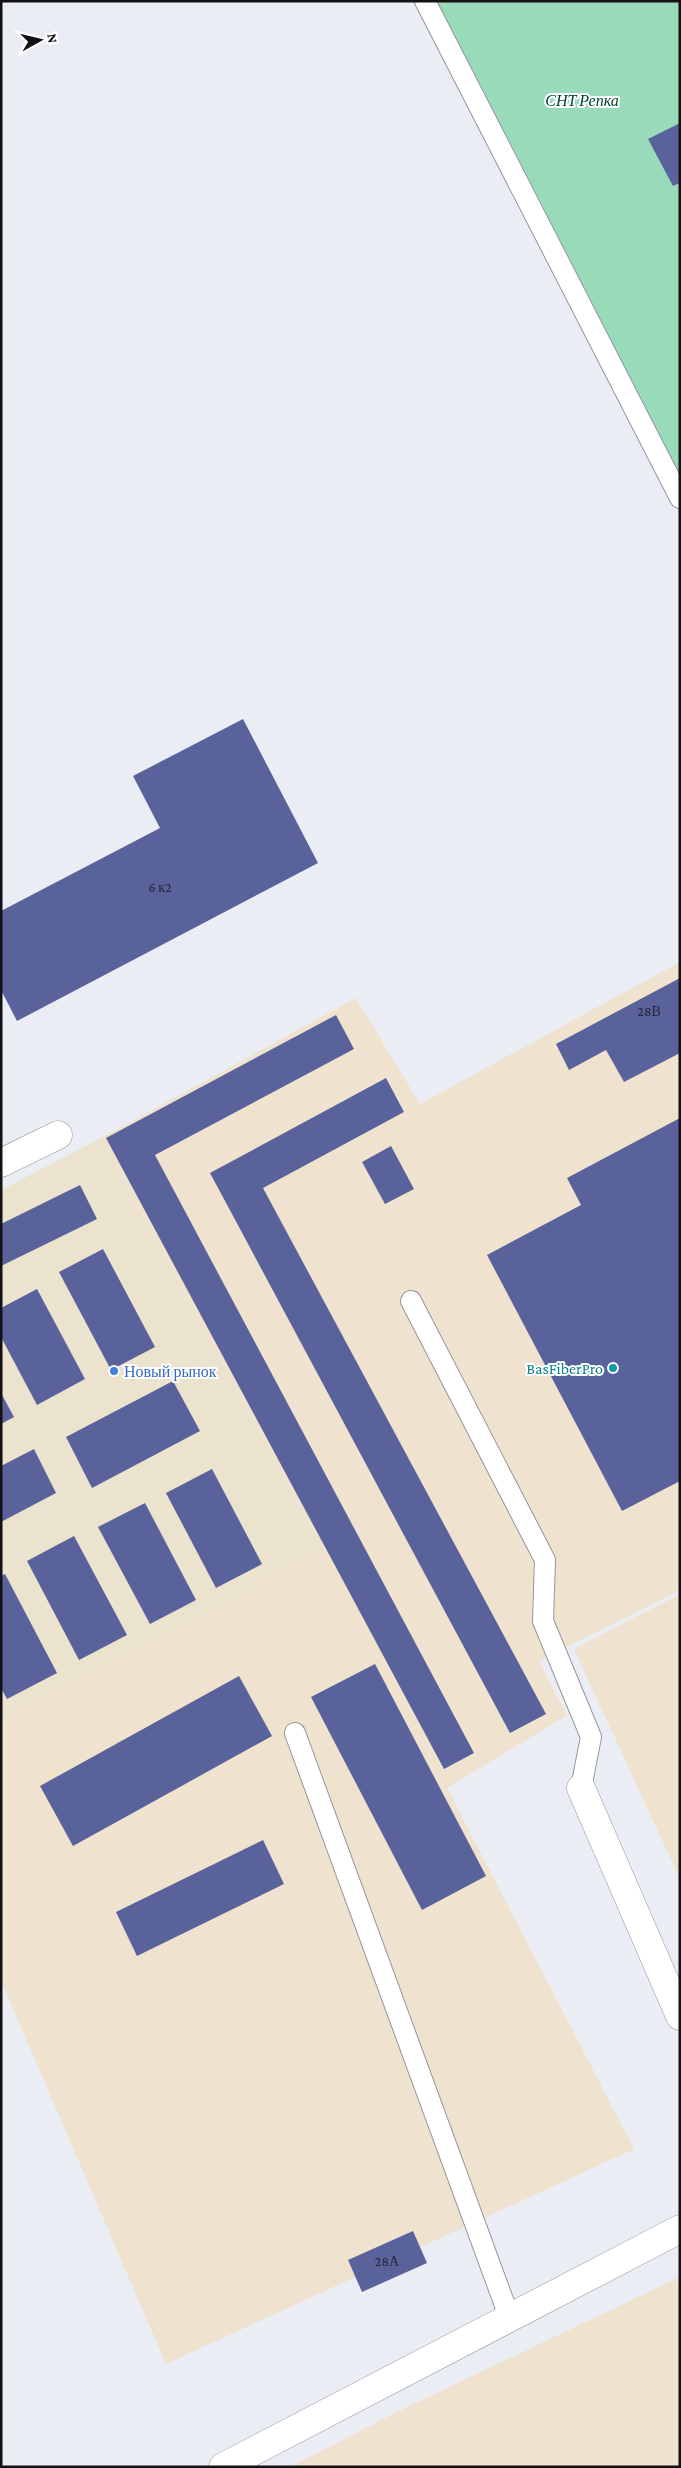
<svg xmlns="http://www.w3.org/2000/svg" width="681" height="2468" viewBox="0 0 681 2468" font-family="'Crimson Pro',serif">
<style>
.commercial{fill:#ece3ce}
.industrial{fill:#efe2ce}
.green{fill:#98dab9}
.building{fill:#5a629b}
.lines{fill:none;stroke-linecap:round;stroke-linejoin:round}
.lane-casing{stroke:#94969d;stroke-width:22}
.street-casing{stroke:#94969d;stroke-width:29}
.lane{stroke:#fff;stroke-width:20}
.street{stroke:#fff;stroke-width:28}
.culture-dot{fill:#0f9aa8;stroke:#fff;stroke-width:2}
.shop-dot{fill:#3f7fe0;stroke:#fff;stroke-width:2}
.labels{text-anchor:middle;stroke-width:4;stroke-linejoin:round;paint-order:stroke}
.number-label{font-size:14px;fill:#242636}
.park-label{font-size:16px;font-style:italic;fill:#02432c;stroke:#fff}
.culture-label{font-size:16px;fill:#0d838f;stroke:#fff;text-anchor:end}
.shop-label{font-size:16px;fill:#366cbe;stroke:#fff;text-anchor:start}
</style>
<rect width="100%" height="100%" fill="#ebedf5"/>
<!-- commercial -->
<polygon class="commercial" points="101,1138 324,1552 1,1721 1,1190"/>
<!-- industrial -->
<g class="industrial">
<polygon points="680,962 680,1590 539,1661 567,1715 447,1788 634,2149 166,2364 1,1981 1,1721 324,1552 101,1138 356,998 420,1104"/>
<polygon points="680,1594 680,1879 574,1649"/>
<polygon points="680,2277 680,2467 290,2467 403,2409"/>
</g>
<!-- green -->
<polygon class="green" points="420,1 680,1 680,503"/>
<!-- building -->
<g class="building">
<polygon points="680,123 680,183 673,186 648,139"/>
<polygon points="243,719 318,863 17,1021 1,990 1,911 160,828 133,776"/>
<polygon points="680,978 680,1053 624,1082 606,1050 569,1070 556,1044"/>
<polygon points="336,1015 354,1049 155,1155 474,1753 444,1769 106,1138"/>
<polygon points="386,1078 404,1112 263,1188 546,1714 510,1733 210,1173"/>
<polygon points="680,1118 680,1481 622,1511 487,1255 581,1205 567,1178"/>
<polygon points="391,1146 414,1189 385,1204 362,1162"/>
<polygon points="80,1185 97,1219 1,1266 1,1224"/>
<polygon points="103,1249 155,1347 111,1370 59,1272"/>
<polygon points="37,1289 85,1379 37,1405 1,1337 1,1308"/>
<polygon points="173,1381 200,1431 92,1488 66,1437"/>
<polygon points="1,1393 14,1417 1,1424"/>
<polygon points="34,1449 56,1493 1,1522 1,1466"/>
<polygon points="212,1469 262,1564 216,1588 166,1493"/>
<polygon points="145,1503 196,1600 150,1624 98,1527"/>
<polygon points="74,1536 127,1635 79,1660 27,1561"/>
<polygon points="5,1574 57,1673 7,1699 1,1688 1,1576"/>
<polygon points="375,1664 486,1876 422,1910 311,1697"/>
<polygon points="239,1676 272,1736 73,1846 40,1786"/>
<polygon points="263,1840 284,1884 137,1956 116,1912"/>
<polygon points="413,2231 427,2263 362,2292 348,2260"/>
</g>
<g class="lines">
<defs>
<g id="lane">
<polyline points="425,1 680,498"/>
<polyline points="411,1301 545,1560 543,1621 591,1737 581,1788"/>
<polyline points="295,1733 510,2319"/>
</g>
<g id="street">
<polyline points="1,1163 58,1135"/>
<polyline points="581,1788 680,2016"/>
<polyline points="223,2467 680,2229"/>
</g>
</defs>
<!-- lane casing -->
<use href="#lane" class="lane-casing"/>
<!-- street casing -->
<use href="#street" class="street-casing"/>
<!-- lane -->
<use href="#lane" class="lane"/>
<!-- street -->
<use href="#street" class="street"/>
</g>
<!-- markers -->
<circle class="culture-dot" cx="613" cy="1368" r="5"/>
<circle class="shop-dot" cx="114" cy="1371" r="5"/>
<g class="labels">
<!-- number labels -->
<g class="number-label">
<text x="160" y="892">6 к2</text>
<text x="649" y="1016">28В</text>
<text x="387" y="2266">28А</text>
</g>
<!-- park labels -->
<g class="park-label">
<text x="582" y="106">СНТ Репка</text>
</g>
<!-- culture labels -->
<g class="culture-label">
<text x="603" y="1374">BasFiberPro</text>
</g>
<!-- shop labels -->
<g class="shop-label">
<text x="124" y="1377">Новый рынок</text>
</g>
</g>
<!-- border -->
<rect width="681" height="2468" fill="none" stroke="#121215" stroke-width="5"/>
<!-- north arrow -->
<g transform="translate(40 40) rotate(82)" stroke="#ffffff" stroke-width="4" paint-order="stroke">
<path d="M0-4L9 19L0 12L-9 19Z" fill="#121215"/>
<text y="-8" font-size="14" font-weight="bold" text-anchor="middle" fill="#121215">N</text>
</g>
</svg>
